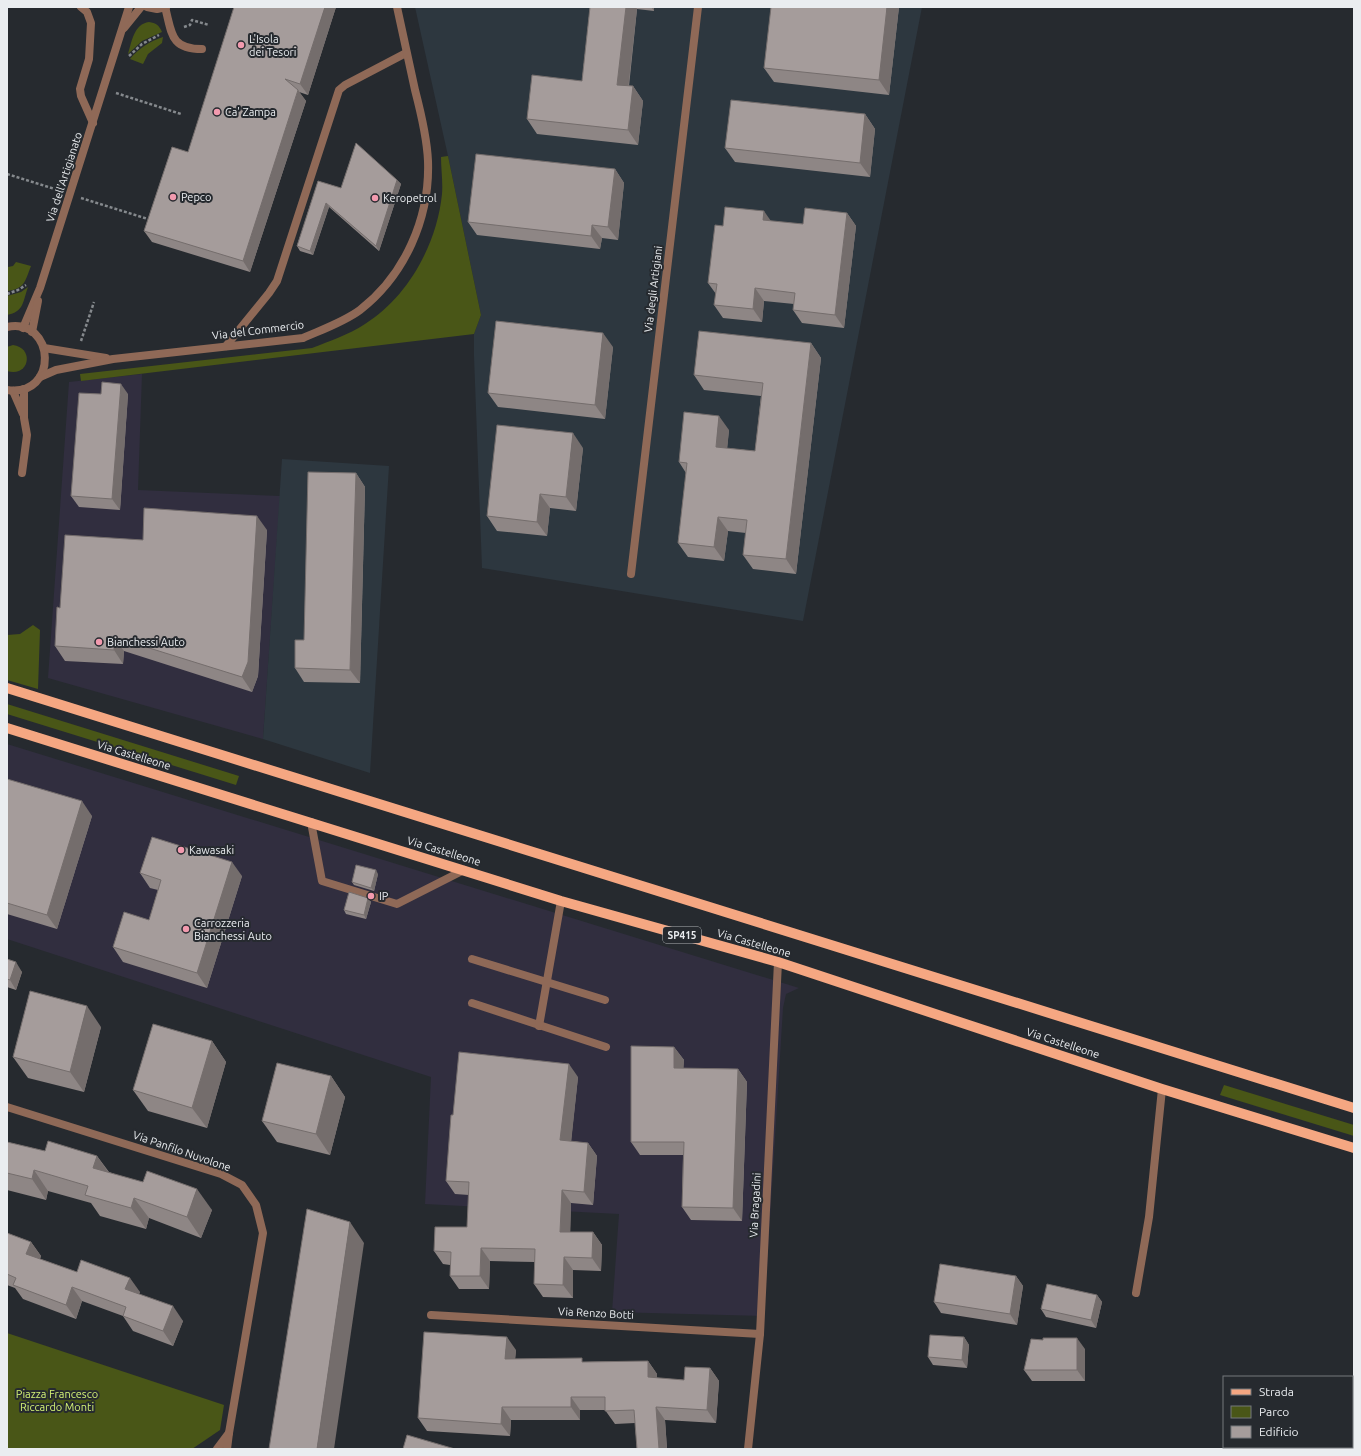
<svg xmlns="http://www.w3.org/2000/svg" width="1361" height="1456" viewBox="0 0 1361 1456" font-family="Ubuntu,sans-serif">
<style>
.commercial{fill:#312e3f}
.built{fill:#2d373f}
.green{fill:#495617}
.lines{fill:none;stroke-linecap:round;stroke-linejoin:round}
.path{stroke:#85898d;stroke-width:2.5;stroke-dasharray:3 2;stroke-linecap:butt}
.service{stroke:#8f6957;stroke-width:8}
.minor{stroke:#8f6957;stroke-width:8}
.tertiary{stroke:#8f6957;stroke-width:8}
.primary{stroke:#f5a782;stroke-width:10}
.wall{fill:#8e8685}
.shaded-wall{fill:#746d6c}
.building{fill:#a59c9b;stroke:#746d6c}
.poi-dot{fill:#f29aae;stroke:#262a2f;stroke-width:1.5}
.labels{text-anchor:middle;stroke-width:4;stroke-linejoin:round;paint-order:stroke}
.shield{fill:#262a2f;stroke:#afb2b6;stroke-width:1}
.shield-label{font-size:10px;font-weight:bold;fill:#eaedf0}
.poi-label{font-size:11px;fill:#eaedf0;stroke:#262a2f;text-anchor:start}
.street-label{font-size:11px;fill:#eaedf0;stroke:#262a2f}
.park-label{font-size:11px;fill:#d3f175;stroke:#262a2f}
</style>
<rect width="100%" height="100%" fill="#262a2f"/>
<!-- commercial -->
<g class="commercial">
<polygon points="142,374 138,490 280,496 263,739 48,678 69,382"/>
<polygon points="7,744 799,988 786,994 783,1008 764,1316 612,1312 619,1214 425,1204 431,1077 7,939"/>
</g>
<!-- built -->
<g class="built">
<polygon points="415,7 922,7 803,621 482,568 474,356 474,334 481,315 448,156"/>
<polygon points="282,459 389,466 370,773 263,739"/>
</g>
<!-- green -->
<g class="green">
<path d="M149 22C156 23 159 25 162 32L142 41 128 54C132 41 134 24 149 22Z"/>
<path d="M163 37 162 43 148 54 143 64 130 59C138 49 150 41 163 37Z"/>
<path d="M448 156 481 315 474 334 81 381 80 374 312 348C330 341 348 335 365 324 408 297 437 244 442 194 443 182 441 169 441 157Z"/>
<path d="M16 262 31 266C25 281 25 289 7 291V271L8 267 13 266Z"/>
<path d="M28 287C23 301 24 312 7 315V296L21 292Z"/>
<path d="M13 345C35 348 29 378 7 371V347Z"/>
<polygon points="33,625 40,630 38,689 7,680 7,635 20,634"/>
<polygon points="7,704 239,776 236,785 7,714"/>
<polygon points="1224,1085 1354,1125 1354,1136 1220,1095"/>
<polygon points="7,1333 224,1405 220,1430 192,1449 7,1449"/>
</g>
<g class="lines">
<!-- path -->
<g class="path">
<polyline points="184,27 190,25 192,20 209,25"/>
<polyline points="129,56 142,44 159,35"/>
<polyline points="116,93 181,114"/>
<polyline points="7,174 58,190"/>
<polyline points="81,198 148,219"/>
<polyline points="7,294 18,290 26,285"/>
<polyline points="81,341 94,302"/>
</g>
<!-- service -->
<g class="service">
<polyline points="81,7 87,12 91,23 89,59 80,89 81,96 93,123"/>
<path d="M165 7C172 33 170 49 202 49"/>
<polyline points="226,346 269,293 277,281 339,90 345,85 406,53"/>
<polyline points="13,391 23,414"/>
<polyline points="22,473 27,435 24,418 24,389"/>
<polyline points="311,822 322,881 397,904 464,870"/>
<polyline points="472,959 605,1000"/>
<polyline points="472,1003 606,1047"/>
<polyline points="539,1026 561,901"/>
</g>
<!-- minor -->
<g class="minor">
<polyline points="631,574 698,7"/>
<polyline points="7,1107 221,1174 242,1185 256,1205 263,1233 229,1433"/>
<polyline points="1136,1293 1149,1217 1162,1089"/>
<polyline points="431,1315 760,1334"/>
<polyline points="217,1449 229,1433 227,1449"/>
<polyline points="748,1449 760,1334 778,962"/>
</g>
<!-- tertiary -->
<g class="tertiary">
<polyline points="147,7 157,9 166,7"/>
<polyline points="124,28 141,7"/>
<path d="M7 327C56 317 59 398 7 390"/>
<polyline points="23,328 40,288 129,7"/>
<polyline points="32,332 38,301"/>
<polyline points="44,348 106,358"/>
<path d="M40 377 56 370 113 359 303 338C321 330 344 322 360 310 405 275 430 218 428 161 427 137 421 113 415 90 409 62 403 35 397 7"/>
</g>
<!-- primary -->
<g class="primary">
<polyline points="7,688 1354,1108"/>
<polyline points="7,728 561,901 778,962 1162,1089 1354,1148"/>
</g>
</g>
<!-- wall -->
<g class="wall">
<polygon points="336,7 308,95 299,92 306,101 250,272 152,242 144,231"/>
<polygon points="590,7 654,7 654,11 637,9 629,86 633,86 643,101 638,145 537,134 527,119 582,81"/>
<polygon points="899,7 889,95 774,82 764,68"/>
<polygon points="865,114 875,129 870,177 735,162 725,148"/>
<polygon points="615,169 624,183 618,240 602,238 600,249 477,235 468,222"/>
<polygon points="397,180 401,184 379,251 329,207 313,255 300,251 297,246 318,181 341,188"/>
<polygon points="847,213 856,226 844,328 802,323 793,310 794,304 764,301 762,322 723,318 714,305 716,294 708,283 723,226 770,221 803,224"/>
<polygon points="811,343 821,358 796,574 753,569 743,555 746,533 728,531 724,561 688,557 678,543 686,473 679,462 729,430 727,448 755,451 761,396 704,390 694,375"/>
<polygon points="613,347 605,419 498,407 488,393"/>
<polygon points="101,394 128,394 120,510 79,507 71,496"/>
<polygon points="583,448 576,511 550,508 547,536 497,531 487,516"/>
<polygon points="356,473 365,487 360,683 304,682 295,668"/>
<polygon points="267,530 258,676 252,692 124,651 123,664 65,661 55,646 60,608 143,540"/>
<polygon points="7,779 92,816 57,929 7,914"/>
<polygon points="140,873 242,876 207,988 123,962 113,947 149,920 158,890 150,888"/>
<polygon points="378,874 374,891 354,885 352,882"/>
<polygon points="368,898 371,902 366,919 346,914 344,910"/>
<polygon points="7,959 22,972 16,990 7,987"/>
<polygon points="101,1027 84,1092 28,1078 13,1057"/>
<polygon points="212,1041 226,1062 207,1128 148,1111 133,1090"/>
<polygon points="674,1047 684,1060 683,1068 738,1069 747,1082 742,1221 691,1220 682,1207 683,1155 640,1155 631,1142"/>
<polygon points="331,1076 345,1097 330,1155 277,1142 262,1121"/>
<polygon points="578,1077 571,1141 588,1143 597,1156 593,1205 571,1203 570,1232 593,1232 602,1245 601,1271 573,1270 573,1298 543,1297 534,1284 535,1262 490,1261 489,1289 459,1289 450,1276 450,1265 443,1264 434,1251 467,1227 469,1195 455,1194 446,1181 453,1115"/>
<polygon points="7,1142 45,1151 97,1156 109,1172 212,1210 201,1238 149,1218 146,1229 100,1216 91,1203 48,1191 46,1200 7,1190"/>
<polygon points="7,1233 31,1242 41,1256 40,1259 77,1272 140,1292 139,1294 183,1321 173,1346 133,1331 123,1316 82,1301 76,1319 23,1299 15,1288 7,1285"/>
<polygon points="1016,1276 1023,1286 1017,1325 941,1313 934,1302"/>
<polygon points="1097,1295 1102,1302 1096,1328 1046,1317 1041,1309"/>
<polygon points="964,1337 969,1345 967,1368 933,1365 928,1357"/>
<polygon points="1085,1349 1085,1381 1032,1381 1024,1370"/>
<polygon points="516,1350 515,1359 584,1362 648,1361 657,1374 657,1378 684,1380 710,1368 719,1381 716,1423 665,1420 667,1449 637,1449 635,1423 615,1424 605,1410 580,1410 580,1420 511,1420 510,1436 427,1431 418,1418"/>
</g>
<!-- shaded-wall -->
<g class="shaded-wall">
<polygon points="325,7 336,7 308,95 300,84"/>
<polygon points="626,7 636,7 637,9 627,99 617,85"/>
<polygon points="651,7 654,7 654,11"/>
<polygon points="887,7 899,7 889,95 879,80"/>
<polygon points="633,86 643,101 638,145 628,130"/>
<polygon points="298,90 306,101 250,272 243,261"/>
<polygon points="865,114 875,129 870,177 860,163"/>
<polygon points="615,169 624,183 618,240 608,227"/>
<polygon points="397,180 401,184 379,251 376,246"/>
<polygon points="326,203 329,207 313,255 310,251"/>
<polygon points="764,211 773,224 763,220"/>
<polygon points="847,213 856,226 844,328 835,315"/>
<polygon points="592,225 602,238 600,249 591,236"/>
<polygon points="755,288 764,301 762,322 753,309"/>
<polygon points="603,333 613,347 605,419 595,405"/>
<polygon points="811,343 821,358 796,574 786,559"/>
<polygon points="121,384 128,394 120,510 112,499"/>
<polygon points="719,416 729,430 726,461 716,447"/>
<polygon points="573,433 583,448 576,511 566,497"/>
<polygon points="356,473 365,487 360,683 350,670"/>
<polygon points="540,494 550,508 547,536 537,522"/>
<polygon points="257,516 267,530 258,676 252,692 242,677"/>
<polygon points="718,517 728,531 724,561 714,547"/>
<polygon points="114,637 124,651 123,664 114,650"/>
<polygon points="82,801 92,816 57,929 47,915"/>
<polygon points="232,862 242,876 207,988 197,973"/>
<polygon points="376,870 378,874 374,891 371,888"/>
<polygon points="368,898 371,902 366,919 364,915"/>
<polygon points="16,962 22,972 16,990 10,980"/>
<polygon points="87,1006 101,1027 84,1092 70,1072"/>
<polygon points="212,1041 226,1062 207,1128 192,1108"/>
<polygon points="674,1047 684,1060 683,1081 674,1068"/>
<polygon points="569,1064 578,1077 570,1153 560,1140"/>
<polygon points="738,1069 747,1082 742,1221 733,1208"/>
<polygon points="331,1076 345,1097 330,1155 316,1134"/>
<polygon points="588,1143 597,1156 593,1205 584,1192"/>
<polygon points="97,1156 111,1176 93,1168"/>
<polygon points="34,1170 48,1191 46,1200 32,1179"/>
<polygon points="197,1189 212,1210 201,1238 187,1217"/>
<polygon points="562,1190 571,1203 570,1245 560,1232"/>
<polygon points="134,1198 149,1218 146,1229 131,1208"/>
<polygon points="350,1222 364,1243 334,1449 317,1449"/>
<polygon points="593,1232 602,1245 601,1271 592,1258"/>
<polygon points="31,1242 41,1256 36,1268 26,1254"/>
<polygon points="481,1248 490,1261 489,1289 480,1276"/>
<polygon points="564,1257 573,1270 573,1298 563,1285"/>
<polygon points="1016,1276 1023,1286 1017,1325 1010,1314"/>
<polygon points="130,1278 140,1292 135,1303 125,1289"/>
<polygon points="72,1287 82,1301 76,1319 66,1305"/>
<polygon points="1097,1295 1102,1302 1096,1328 1091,1320"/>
<polygon points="173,1306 183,1321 173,1346 163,1331"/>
<polygon points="507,1337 516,1350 514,1372 505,1359"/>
<polygon points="964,1337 969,1345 967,1368 962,1360"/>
<polygon points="1077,1338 1085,1349 1085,1381 1077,1370"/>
<polygon points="648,1361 657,1374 657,1390 648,1377"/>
<polygon points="710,1368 719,1381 716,1423 707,1410"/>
<polygon points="571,1397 580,1410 580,1420 571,1407"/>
<polygon points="502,1407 511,1420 510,1436 501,1424"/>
<polygon points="656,1407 665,1420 667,1449 659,1449"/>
</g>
<!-- building -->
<g class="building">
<polygon points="234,7 325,7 300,84 285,79 298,90 243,261 144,231 172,147 188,152"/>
<polygon points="590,7 626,7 617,85 633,86 628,130 527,119 532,75 582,81"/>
<polygon points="771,7 887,7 879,80 764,68"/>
<polygon points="731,100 865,114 860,163 725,148"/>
<polygon points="356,143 397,180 376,246 326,203 310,251 297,246 318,181 341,188"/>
<polygon points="476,154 615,169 608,227 592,225 591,236 468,222"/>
<polygon points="725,207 764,211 763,220 803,224 805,208 847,213 835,315 793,310 795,293 755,288 753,309 714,305 717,284 708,283 715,225 723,226"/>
<polygon points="496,321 603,333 595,405 488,393"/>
<polygon points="699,331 811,343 786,559 743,555 747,520 718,517 714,547 678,543 687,463 679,462 684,412 719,416 716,447 755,451 763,383 694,375"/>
<polygon points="102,382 121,384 112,499 71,496 79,393 101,394"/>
<polygon points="497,425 573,433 566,497 540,494 537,522 487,516"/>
<polygon points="308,472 356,473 350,670 295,668 295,640 304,640"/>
<polygon points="144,508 257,516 248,662 242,677 114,637 114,650 55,646 57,607 60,608 65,535 143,540"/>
<polygon points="7,779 82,801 47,915 7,903"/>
<polygon points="152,837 232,862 197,973 113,947 124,912 149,920 161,880 140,873"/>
<polygon points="356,865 376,870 371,888 352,882"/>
<polygon points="349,892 368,898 364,915 344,910"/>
<polygon points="7,959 16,962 10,980 7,979"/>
<polygon points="30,991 87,1006 70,1072 13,1057"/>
<polygon points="153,1024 212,1041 192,1108 133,1090"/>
<polygon points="631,1046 674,1047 674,1068 738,1069 733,1208 682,1207 684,1142 631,1142"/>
<polygon points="459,1052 569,1064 560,1140 588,1143 584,1192 562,1190 560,1232 593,1232 592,1258 564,1257 563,1285 534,1284 535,1249 481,1248 480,1276 450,1276 451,1252 434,1251 435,1227 467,1227 469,1182 446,1181 451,1115 453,1115"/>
<polygon points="277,1063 331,1076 316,1134 262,1121"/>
<polygon points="48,1141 97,1156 93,1168 143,1182 147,1171 197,1189 187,1217 134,1198 131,1208 85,1195 88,1186 34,1170 32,1179 7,1173 7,1142 45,1151"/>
<polygon points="307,1209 350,1222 317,1449 269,1449"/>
<polygon points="7,1233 31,1242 26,1254 77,1272 81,1260 130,1278 125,1289 173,1306 163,1331 123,1316 126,1307 72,1287 66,1305 13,1285 16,1278 7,1274"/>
<polygon points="940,1264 1016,1276 1010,1314 934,1302"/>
<polygon points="1047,1284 1097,1295 1091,1320 1041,1309"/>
<polygon points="424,1332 507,1337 505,1359 582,1358 582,1362 648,1361 648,1377 684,1380 685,1367 710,1368 707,1410 656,1407 659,1449 637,1449 634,1410 605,1411 605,1397 571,1397 571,1407 502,1407 501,1424 418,1418"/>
<polygon points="930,1335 964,1337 962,1360 928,1357"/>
<polygon points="1043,1338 1077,1338 1077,1370 1024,1370 1031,1339 1043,1340"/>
<polygon points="407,1435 455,1449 403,1449"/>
</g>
<!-- markers -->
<g class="poi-dot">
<circle cx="241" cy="45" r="4"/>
<circle cx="217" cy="112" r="4"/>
<circle cx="173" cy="197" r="4"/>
<circle cx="375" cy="198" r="4"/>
<circle cx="99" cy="642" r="4"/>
<circle cx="181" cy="850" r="4"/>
<circle cx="371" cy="896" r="4"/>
<circle cx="186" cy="929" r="4"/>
</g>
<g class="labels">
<!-- shield labels -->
<rect class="shield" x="663" y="927" width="38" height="16" rx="3"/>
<g class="shield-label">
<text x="682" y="939">SP415</text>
</g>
<!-- poi labels -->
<g class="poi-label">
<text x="249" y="43">L'Isola<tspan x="249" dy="13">dei Tesori</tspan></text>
<text x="225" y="116">Ca' Zampa</text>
<text x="181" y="201">Pepco</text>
<text x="383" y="202">Keropetrol</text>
<text x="107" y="646">Bianchessi Auto</text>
<text x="189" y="854">Kawasaki</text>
<text x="379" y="900">IP</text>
<text x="194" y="927">Carrozzeria<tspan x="194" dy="13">Bianchessi Auto</tspan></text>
</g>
<!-- street labels -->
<g class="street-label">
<text transform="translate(64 177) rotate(-72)" y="4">Via dell'Artigianato</text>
<text transform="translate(653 289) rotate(-83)" y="4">Via degli Artigiani</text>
<text transform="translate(258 330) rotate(-7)" y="4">Via del Commercio</text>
<text transform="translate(134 755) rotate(17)" y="4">Via Castelleone</text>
<text transform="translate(444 851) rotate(17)" y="4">Via Castelleone</text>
<text transform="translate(754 943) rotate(16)" y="4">Via Castelleone</text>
<text transform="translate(1063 1043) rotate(18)" y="4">Via Castelleone</text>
<text transform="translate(182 1151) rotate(19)" y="4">Via Panfilo Nuvolone</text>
<text transform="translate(755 1205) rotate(-87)" y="4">Via Bragadini</text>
<text transform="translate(596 1313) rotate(3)" y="4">Via Renzo Botti</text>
</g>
<!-- park labels -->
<g class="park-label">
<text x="57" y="1398">Piazza Francesco<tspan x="57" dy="13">Riccardo Monti</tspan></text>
</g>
</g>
<!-- border -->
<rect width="1361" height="1456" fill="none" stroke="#eaedf0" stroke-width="16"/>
<!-- legend -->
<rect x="1223" y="1376" width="130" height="72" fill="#262a2f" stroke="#74787c"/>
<rect x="1231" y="1389" width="20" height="6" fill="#f5a782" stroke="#74787c"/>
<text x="1259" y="1396" font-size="12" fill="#eaedf0">Strada</text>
<rect x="1231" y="1406" width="20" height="12" fill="#495617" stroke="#74787c"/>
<text x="1259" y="1416" font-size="12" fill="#eaedf0">Parco</text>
<rect x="1231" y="1426" width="20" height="12" fill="#a59c9b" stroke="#74787c"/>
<text x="1259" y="1436" font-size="12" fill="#eaedf0">Edificio</text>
</svg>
